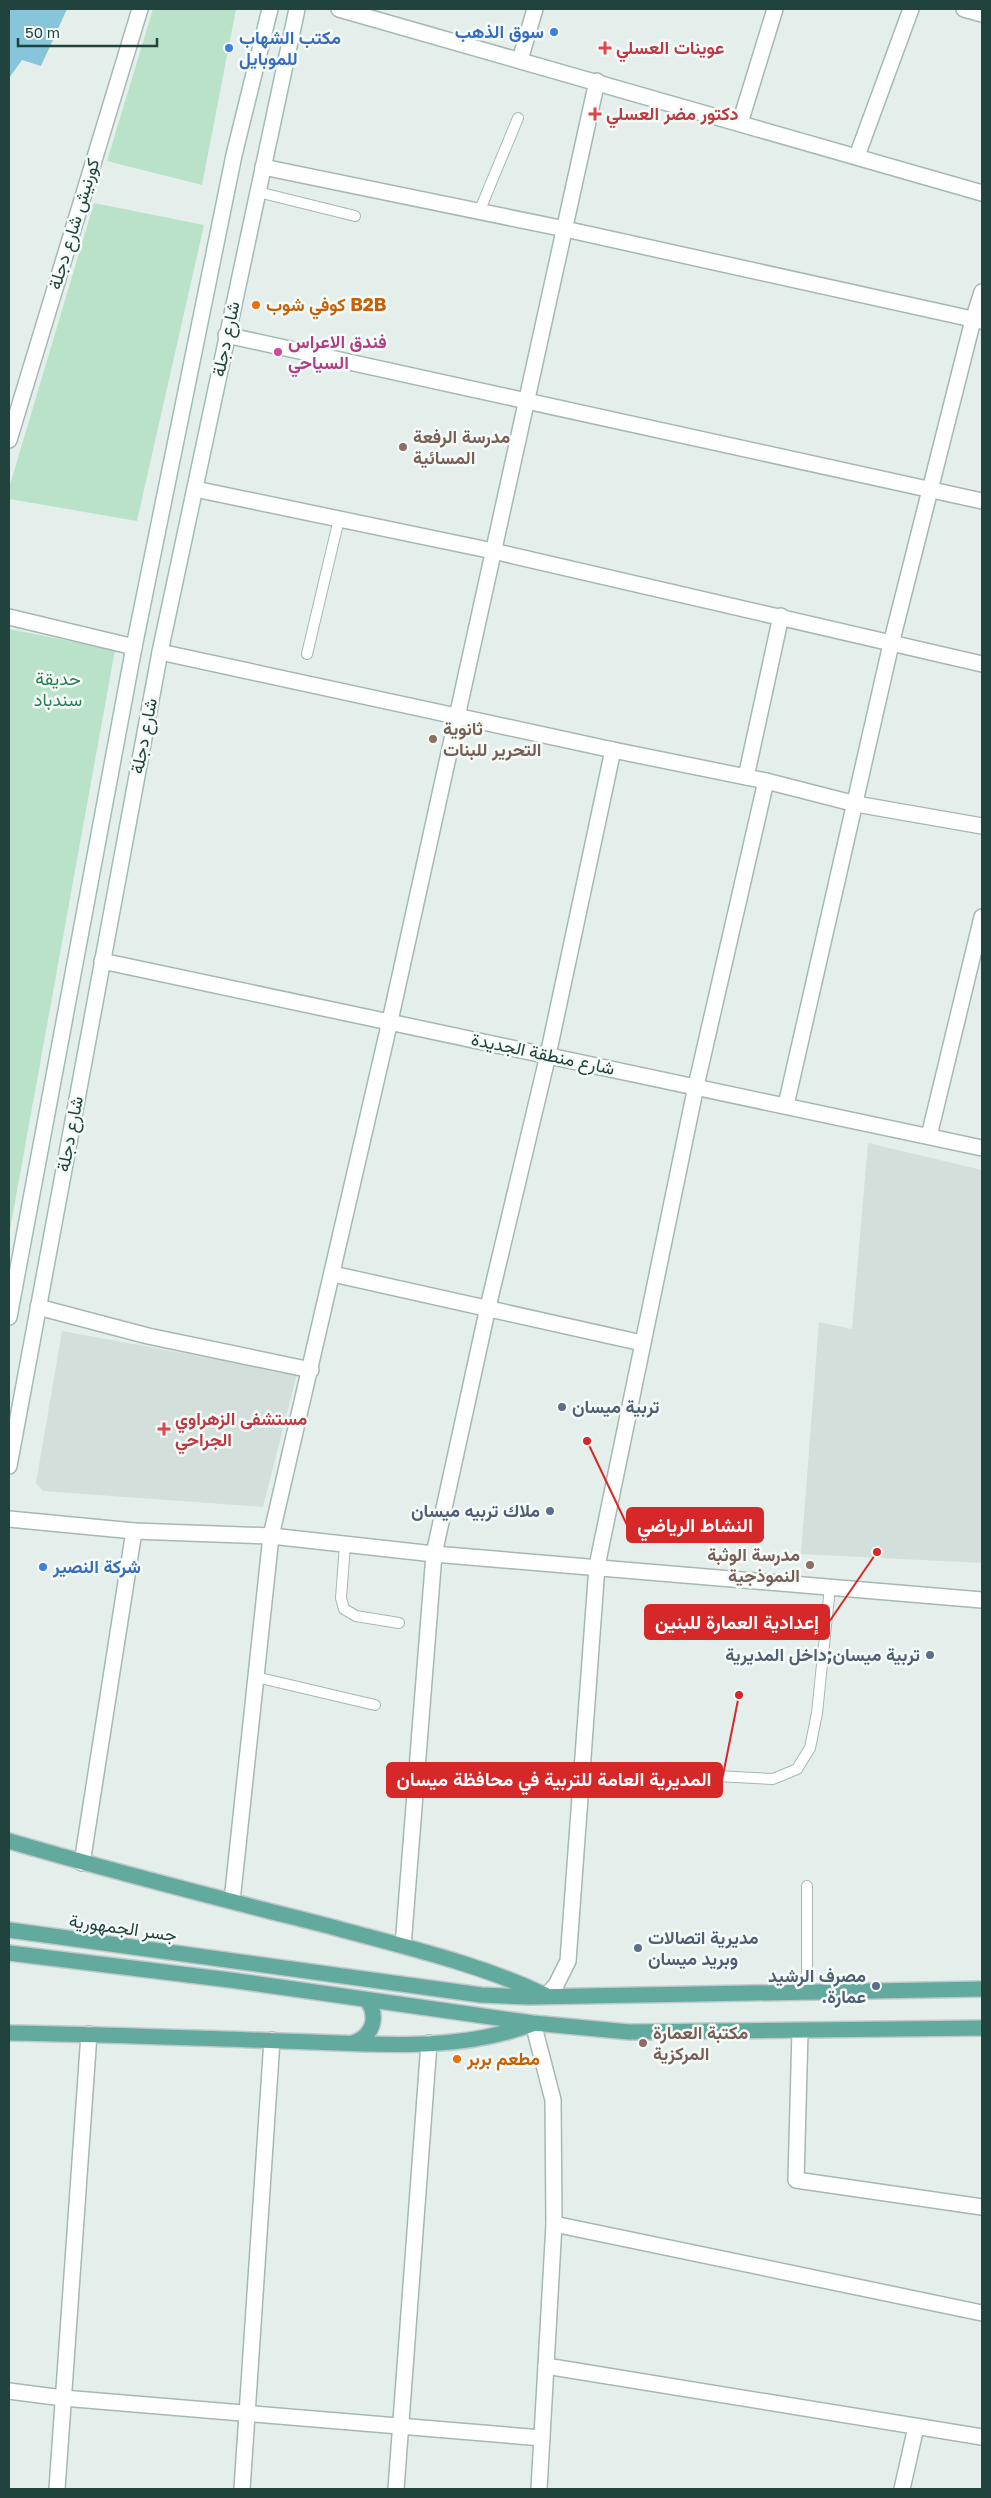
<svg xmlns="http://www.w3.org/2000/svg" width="991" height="2498" viewBox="0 0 991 2498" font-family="'Golos Text',Vazirmatn,sans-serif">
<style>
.built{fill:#d2dfda}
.green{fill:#bae2c9}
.water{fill:#86c5da}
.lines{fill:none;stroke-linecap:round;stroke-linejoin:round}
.service-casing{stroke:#a5b8b3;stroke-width:12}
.minor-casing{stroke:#a5b8b3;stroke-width:18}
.tertiary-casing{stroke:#a5b8b3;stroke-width:18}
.secondary-casing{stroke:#a0bcb5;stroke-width:18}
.primary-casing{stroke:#c1cac9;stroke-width:18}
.service{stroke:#fff;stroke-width:10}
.minor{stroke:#fff;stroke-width:15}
.tertiary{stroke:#fff;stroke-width:15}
.secondary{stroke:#fff;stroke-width:15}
.primary{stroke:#63aa9e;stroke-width:15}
.shop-dot{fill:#3f7fe0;stroke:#f5fbf8;stroke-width:2}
.health-dot{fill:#e0444e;stroke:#f5fbf8;stroke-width:2}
.food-dot{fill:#e8710a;stroke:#f5fbf8;stroke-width:2}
.hotel-dot{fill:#d1479c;stroke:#f5fbf8;stroke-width:2}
.education-dot{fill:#8d6e63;stroke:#f5fbf8;stroke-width:2}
.service-dot{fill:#5c6f8a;stroke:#f5fbf8;stroke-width:2}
.labels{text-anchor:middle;stroke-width:5;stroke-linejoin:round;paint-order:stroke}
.shop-label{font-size:18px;font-weight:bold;fill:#366cbe;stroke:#f5fbf8;text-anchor:start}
.health-label{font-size:18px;font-weight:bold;fill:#be3a42;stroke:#f5fbf8;text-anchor:start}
.street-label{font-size:18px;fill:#20433d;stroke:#f5fbf8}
.food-label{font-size:18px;font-weight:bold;fill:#c56008;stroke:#f5fbf8;text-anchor:start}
.hotel-label{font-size:18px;font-weight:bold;fill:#b23c85;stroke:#f5fbf8;text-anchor:start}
.education-label{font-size:18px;font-weight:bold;fill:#785e54;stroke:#f5fbf8;text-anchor:start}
.park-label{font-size:18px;fill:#257f51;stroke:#f5fbf8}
.service-label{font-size:18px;font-weight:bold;fill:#4e5e75;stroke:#f5fbf8;text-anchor:end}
.leader{fill:none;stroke:#d62828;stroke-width:2}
.callout-dot{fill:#d62828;stroke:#f5fbf8;stroke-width:2}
.callout{fill:#d62828;stroke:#d62828;stroke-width:2}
.callout-label{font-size:19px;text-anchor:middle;font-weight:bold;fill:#fff}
</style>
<rect width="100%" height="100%" fill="#e4efeb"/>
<!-- built -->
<g class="built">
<polygon points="868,1143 982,1170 982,1563 801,1554 819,1322 852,1329"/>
<polygon points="62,1331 297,1374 263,1507 43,1491 36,1483"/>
</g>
<!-- green -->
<g class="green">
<polygon points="153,9 236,9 202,185 107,161"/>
<polygon points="94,203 204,225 137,521 9,499 9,488"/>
<polygon points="9,629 115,650 9,1235"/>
</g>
<!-- water -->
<polygon class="water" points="9,9 67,9 41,66 22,60 9,78"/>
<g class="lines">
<defs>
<g id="service">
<polyline points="258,192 355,216"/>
<polyline points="479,212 518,118"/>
<polyline points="307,654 339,519"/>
<polyline points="345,1545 341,1598 344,1609 356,1616 399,1623"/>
<polyline points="256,1677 375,1705"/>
<polyline points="622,1771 773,1779 797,1769 810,1748 817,1713 830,1587"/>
<polyline points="807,1886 807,1992"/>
</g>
<g id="minor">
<polyline points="964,9 982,14"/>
<polyline points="520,60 535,9"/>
<polyline points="740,123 775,9"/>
<polyline points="857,156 911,9"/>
<polyline points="263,167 565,229 981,321"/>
<polyline points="226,335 982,501"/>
<polyline points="9,440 140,9"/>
<polyline points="195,489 493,551 982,664"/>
<polyline points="9,617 134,647"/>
<polyline points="160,652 613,750 766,781 856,804 982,826"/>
<polyline points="746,777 781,616"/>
<polyline points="786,1105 891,644 973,320 982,292"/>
<polyline points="929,1136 982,917"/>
<polyline points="333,1274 642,1343"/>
<polyline points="38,1307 148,1336 311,1370"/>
<polyline points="82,1863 134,1531"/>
<polyline points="232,1901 271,1536 390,1021 597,81"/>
<polyline points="403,1946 434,1554 488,1307 548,1055 613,750"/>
<polyline points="546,1996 556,1985 568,1961 597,1566 696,1086 766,781"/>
<polyline points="533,2023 553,2100 554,2224 539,2489"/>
<polyline points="800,2031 796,2180 982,2207"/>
<polyline points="554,2224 982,2313"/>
<polyline points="546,2366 982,2437"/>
<polyline points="9,2391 63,2398 542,2438"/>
<polyline points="57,2489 89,2034"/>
<polyline points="242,2489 272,2040"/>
<polyline points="396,2489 429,2043"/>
<polyline points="902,2489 916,2427"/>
</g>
<g id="tertiary">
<polyline points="339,9 982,193"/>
<polyline points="102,961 982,1148"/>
<polyline points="9,1519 134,1531 271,1536 434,1554 982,1600"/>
</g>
<g id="secondary">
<polyline points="9,1317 134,647 234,155 270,9"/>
<polyline points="9,1466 160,652 297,9"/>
</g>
<g id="primary">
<path d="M9 1841C117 1873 226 1900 336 1928 405 1947 480 1964 545 1995"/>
<polyline points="9,1930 481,1995 529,1997 982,1989"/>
<polyline points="9,1953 230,1980 533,2023 629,2032 982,2028"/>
<path d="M9 2033C100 2034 190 2038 281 2041 363 2043 454 2054 532 2024"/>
<path d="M353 2043C373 2036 379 2017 367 2000"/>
</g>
</defs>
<!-- service casing -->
<use href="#service" class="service-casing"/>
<!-- minor casing -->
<use href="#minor" class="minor-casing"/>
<!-- tertiary casing -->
<use href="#tertiary" class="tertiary-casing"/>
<!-- secondary casing -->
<use href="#secondary" class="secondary-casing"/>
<!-- primary casing -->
<use href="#primary" class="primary-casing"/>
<!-- service -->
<use href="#service" class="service"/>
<!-- minor -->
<use href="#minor" class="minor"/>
<!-- tertiary -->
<use href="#tertiary" class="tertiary"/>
<!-- secondary -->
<use href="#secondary" class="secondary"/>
<!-- primary -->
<use href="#primary" class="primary"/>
</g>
<!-- markers -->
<g class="shop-dot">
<circle cx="554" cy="32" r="5"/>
<circle cx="229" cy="48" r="5"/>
<circle cx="43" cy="1567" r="5"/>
</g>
<g class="health-dot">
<path d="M602.5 40.5h5v5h5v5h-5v5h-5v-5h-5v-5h5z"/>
<path d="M592.5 106.5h5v5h5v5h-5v5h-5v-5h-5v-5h5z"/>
<path d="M161.5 1421.5h5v5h5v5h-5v5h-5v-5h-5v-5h5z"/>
</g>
<g class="food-dot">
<circle cx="256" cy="305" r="5"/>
<circle cx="457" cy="2059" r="5"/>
</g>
<circle class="hotel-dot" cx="278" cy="352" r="5"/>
<g class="education-dot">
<circle cx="403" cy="447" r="5"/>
<circle cx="433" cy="739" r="5"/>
<circle cx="810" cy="1565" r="5"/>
<circle cx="643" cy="2043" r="5"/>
</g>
<g class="service-dot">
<circle cx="562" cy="1407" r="5"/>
<circle cx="550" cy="1511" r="5"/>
<circle cx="930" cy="1655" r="5"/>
<circle cx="638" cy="1948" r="5"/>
<circle cx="876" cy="1986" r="5"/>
</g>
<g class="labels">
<!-- shop labels -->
<g class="shop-label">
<text x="544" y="38" text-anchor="end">سوق الذهب</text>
<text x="239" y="44">مكتب الشهاب<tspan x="239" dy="21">للموبايل</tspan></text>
<text x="53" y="1573">شركة النصير</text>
</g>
<!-- health labels -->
<g class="health-label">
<text x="616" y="54">عوينات العسلي</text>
<text x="606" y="120">دكتور مضر العسلي</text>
<text x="175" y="1425">مستشفى الزهراوي<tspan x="175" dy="21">الجراحي</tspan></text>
</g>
<!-- street labels -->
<g class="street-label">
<text transform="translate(74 224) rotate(-73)" y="6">كورنيش شارع دجلة</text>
<text transform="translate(226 339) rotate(-78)" y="6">شارع دجلة</text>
<text transform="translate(144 736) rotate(-79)" y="6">شارع دجلة</text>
<text transform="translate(543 1054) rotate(12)" y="6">شارع منطقة الجديدة</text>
<text transform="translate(70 1134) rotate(-79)" y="6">شارع دجلة</text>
<text transform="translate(123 1928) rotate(8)" y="6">جسر الجمهورية</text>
</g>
<!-- food labels -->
<g class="food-label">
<text x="266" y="311">كوفي شوب B2B</text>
<text x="467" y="2065">مطعم بربر</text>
</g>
<!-- hotel labels -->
<g class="hotel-label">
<text x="288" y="348">فندق الاعراس<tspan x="288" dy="21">السياحي</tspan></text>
</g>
<!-- education labels -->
<g class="education-label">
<text x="413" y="443">مدرسة الرفعة<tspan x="413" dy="21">المسائية</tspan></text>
<text x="443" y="735">ثانوية<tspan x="443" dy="21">التحرير للبنات</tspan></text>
<text x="800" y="1561" text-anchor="end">مدرسة الوثبة<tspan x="800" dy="21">النموذجية</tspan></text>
<text x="653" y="2039">مكتبة العمارة<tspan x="653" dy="21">المركزية</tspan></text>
</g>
<!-- park labels -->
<g class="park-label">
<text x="58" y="685">حديقة<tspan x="58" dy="21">سندباد</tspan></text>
</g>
<!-- service labels -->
<g class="service-label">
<text x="572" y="1413" text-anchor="start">تربية ميسان</text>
<text x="540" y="1517">ملاك تربيه ميسان</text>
<text x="920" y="1661">تربية ميسان;داخل المديرية</text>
<text x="648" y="1944" text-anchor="start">مديرية اتصالات<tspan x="648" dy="21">وبريد ميسان</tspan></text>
<text x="866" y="1982">مصرف الرشيد<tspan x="866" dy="21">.عمارة</tspan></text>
</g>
</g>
<!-- callouts -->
<path class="leader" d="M587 1441L627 1525M877 1552L829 1622M739 1695L722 1780"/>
<g class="callout-dot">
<circle cx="587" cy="1441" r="5"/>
<circle cx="877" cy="1552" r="5"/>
<circle cx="739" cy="1695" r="5"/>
</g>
<g class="callout">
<rect x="627" y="1508" width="136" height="34" rx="5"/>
<rect x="645" y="1605" width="184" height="34" rx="5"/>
<rect x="387" y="1763" width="335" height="34" rx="5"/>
</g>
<g class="callout-label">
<text x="695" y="1532">النشاط الرياضي</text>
<text x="737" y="1629">إعدادية العمارة للبنين</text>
<text x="554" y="1786">المديرية العامة للتربية في محافظة ميسان</text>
</g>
<!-- border -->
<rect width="991" height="2498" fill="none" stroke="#20433d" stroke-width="20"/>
<!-- scale -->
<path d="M18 38v8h139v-8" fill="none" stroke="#20433d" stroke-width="2.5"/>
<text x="25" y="38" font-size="15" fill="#20433d" stroke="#f5fbf8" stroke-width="4" paint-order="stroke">50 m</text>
</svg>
